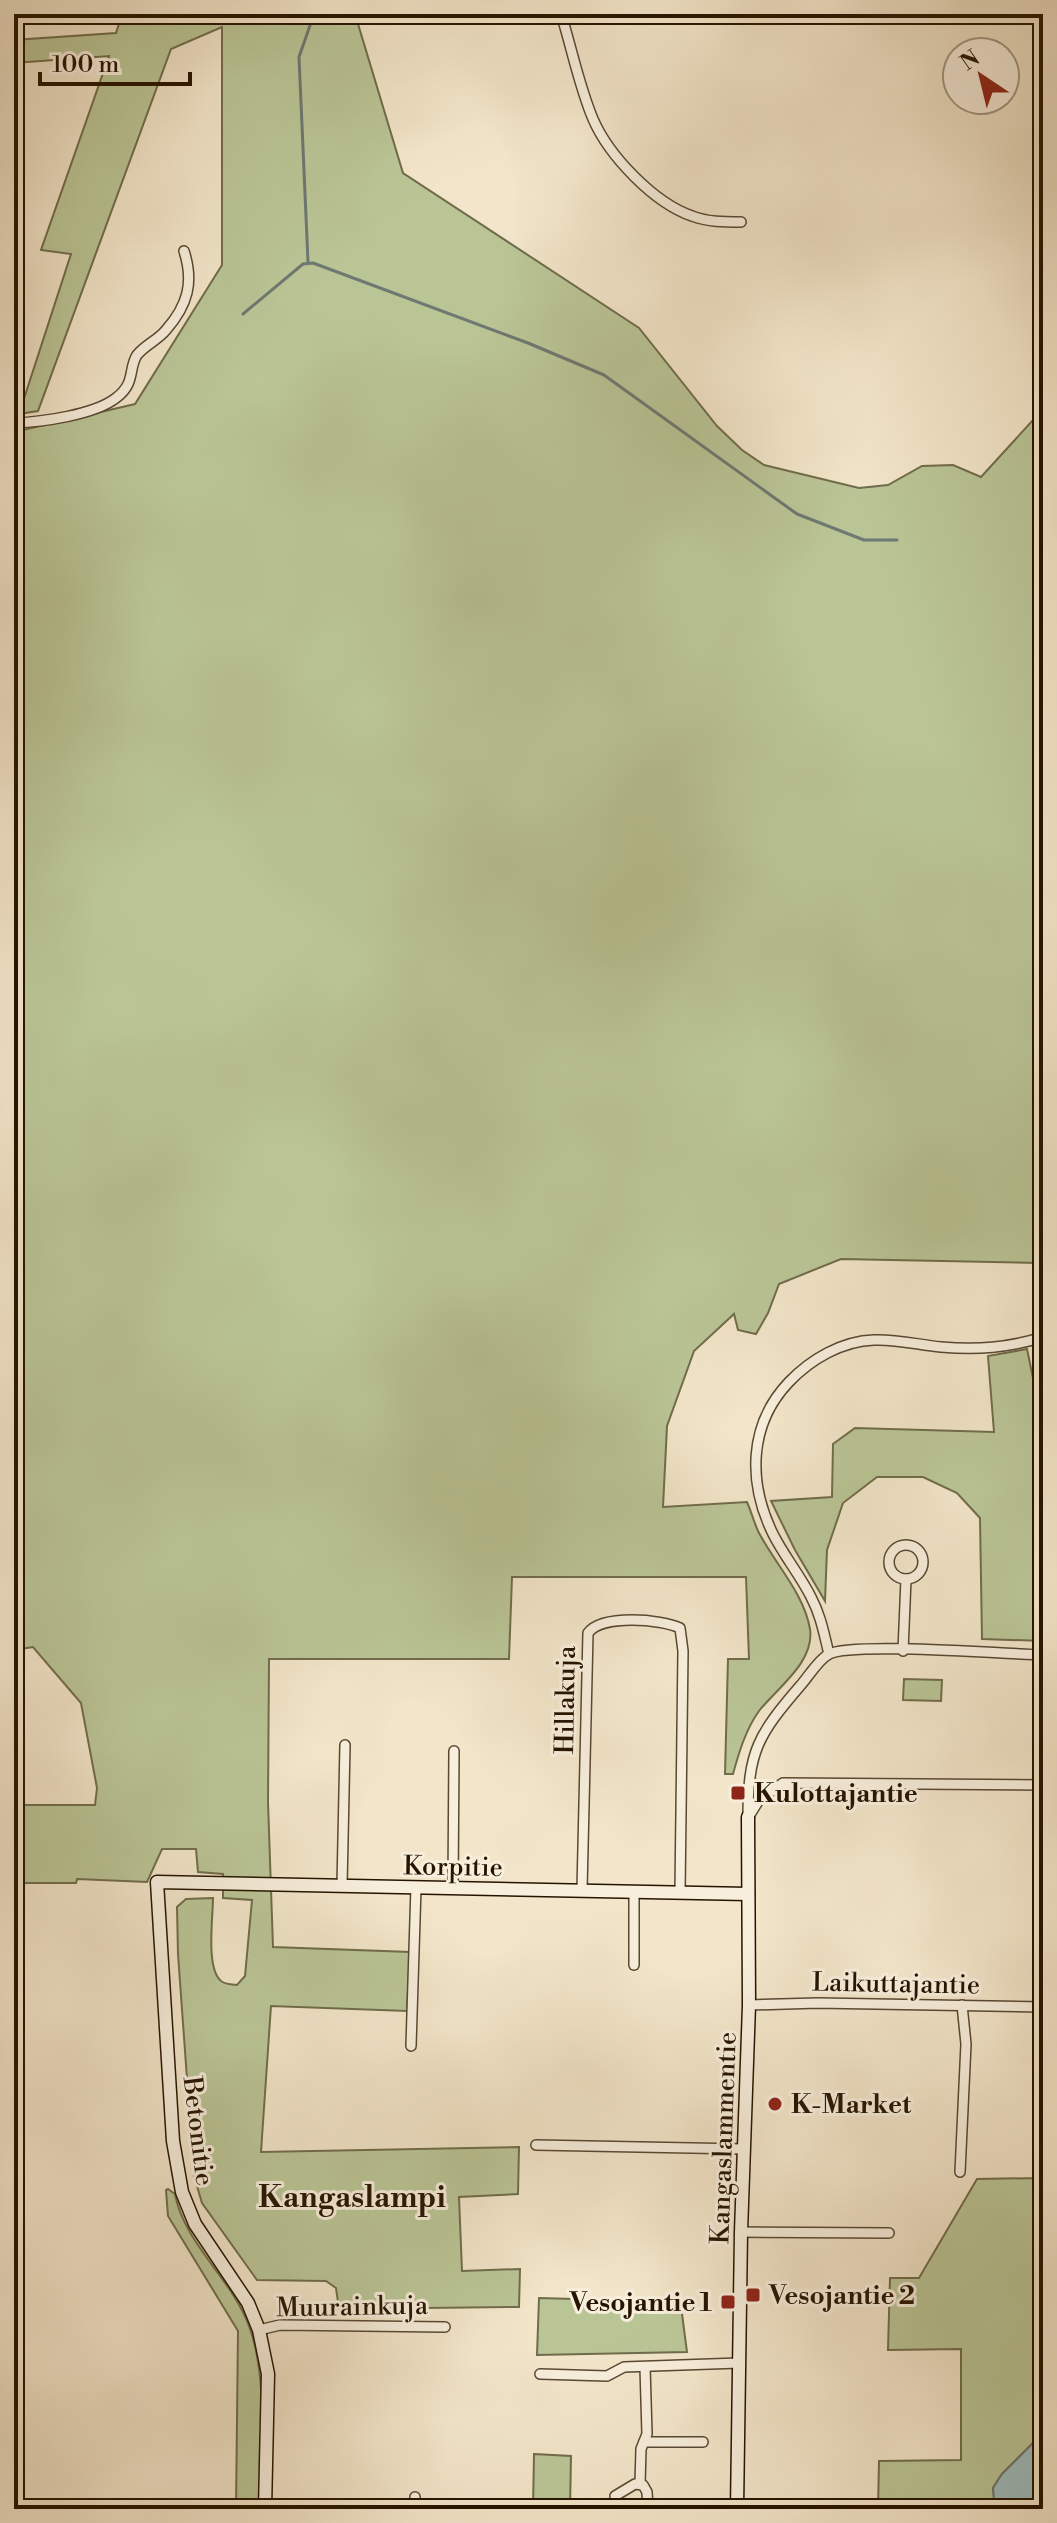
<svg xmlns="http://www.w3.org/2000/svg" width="1057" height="2523" viewBox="0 0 1057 2523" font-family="'Libre Bodoni',serif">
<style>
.green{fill:#bac596;stroke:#706c4b;stroke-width:2}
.water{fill:#9dbdbe;stroke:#6d7972;stroke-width:2}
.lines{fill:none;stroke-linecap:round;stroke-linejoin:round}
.stream{stroke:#6d7972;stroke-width:3}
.street-casing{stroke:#594832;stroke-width:12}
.secondary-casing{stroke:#261400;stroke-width:15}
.street{stroke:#f7eedc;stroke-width:9}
.secondary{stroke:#f7eedc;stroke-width:12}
.poi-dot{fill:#8f2418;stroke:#f7eedc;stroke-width:3}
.labels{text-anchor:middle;stroke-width:6;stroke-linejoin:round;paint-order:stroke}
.street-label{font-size:26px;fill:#261400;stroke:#f7eedc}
.poi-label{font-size:26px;font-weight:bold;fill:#261400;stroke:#f7eedc;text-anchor:start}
.quarter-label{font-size:30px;font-weight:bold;fill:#261400;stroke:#f7eedc}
</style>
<rect width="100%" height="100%" fill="#f2e5c9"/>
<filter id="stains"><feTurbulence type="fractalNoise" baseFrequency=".0025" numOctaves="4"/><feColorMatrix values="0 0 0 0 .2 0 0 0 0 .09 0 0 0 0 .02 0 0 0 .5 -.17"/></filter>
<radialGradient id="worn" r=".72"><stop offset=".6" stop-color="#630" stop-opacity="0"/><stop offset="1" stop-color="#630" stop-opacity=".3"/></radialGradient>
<!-- green -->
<g class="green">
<path d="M122 14H355L403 173 639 328 717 426 742 450 764 465 859 488 888 485 922 466 953 465 981 477 1043 409V1268L1040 1263 841 1259 779 1284 768 1313 756 1334 738 1330 734 1314 694 1351 667 1426 663 1507 747 1502C751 1511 754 1522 758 1531 774 1563 804 1593 810 1629 815 1662 777 1688 759 1711 746 1729 739 1752 733 1774H725L728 1659H749L746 1577H512L509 1659H269L268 1802 273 1947 410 1952 407 2011 271 2006 261 2152 519 2147 518 2194 459 2197 462 2271 520 2269 519 2307 339 2309 336 2288 326 2281 257 2280 202 2203 194 2176 178 1954 177 1907 186 1899 213 1898C213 1917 206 1966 220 1980 224 1985 231 1984 237 1985L245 1976 252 1900 223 1898V1874L198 1872 196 1849H162L147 1882 77 1879 76 1883H14V1805H95L97 1788 81 1703 33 1647 14 1650V432L135 404 222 265V27L171 49 38 411 19 414 71 254 41 250 109 56 14 63V40L116 33Z"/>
<polygon points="1027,1349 1043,1426 1043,1641 982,1639 980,1518 957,1493 923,1477 877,1477 843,1503 827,1550 825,1601 795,1550 771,1501 832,1497 833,1444 855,1428 994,1432 988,1356"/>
<polygon points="904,1679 942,1680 941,1701 903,1700"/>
<polygon points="1042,2113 1043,2433 1002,2474 993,2488 995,2509 878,2509 879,2461 961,2460 961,2349 888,2350 890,2278 919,2278 977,2179 1041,2178"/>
<path d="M168 2189 175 2194C184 2243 232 2279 249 2326 269 2380 260 2452 259 2509H236L238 2331 168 2216 166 2190Z"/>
<polygon points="539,2298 611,2300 681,2306 687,2352 537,2355"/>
<polygon points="534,2454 571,2456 570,2509 533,2509"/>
</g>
<!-- water -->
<polygon class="water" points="1043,2433 1043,2509 995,2509 993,2488 1002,2474"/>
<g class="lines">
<!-- stream -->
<g class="stream">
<polyline points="308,262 299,57 314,14"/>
<polyline points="243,314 303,264 313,263 528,343 604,375 797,514 864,540 897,540"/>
</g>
<defs>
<g id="street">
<path d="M561 14C572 49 579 86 593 119 609 156 654 203 692 216 708 222 724 222 741 222"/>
<path d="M14 423C42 422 94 415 116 398 136 383 128 369 137 355 145 345 158 340 166 330 188 305 194 282 184 251"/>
<circle cx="906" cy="1562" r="17"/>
<polyline points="903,1651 906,1579"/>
<path d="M829 1654C824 1634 821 1616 811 1597 800 1575 784 1556 773 1534 748 1483 748 1425 789 1382 811 1359 842 1341 874 1340 897 1339 919 1345 941 1347 977 1350 1008 1348 1043 1337"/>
<polyline points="749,1816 759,1800 783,1783 1043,1785"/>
<path d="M748 1817C748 1751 758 1735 800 1686 809 1676 818 1660 829 1654 852 1642 1007 1654 1043 1655"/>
<polyline points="342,1886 345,1745"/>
<polyline points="453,1888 454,1751"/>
<path d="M582 1890 588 1633C602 1614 661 1619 680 1628L683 1651 680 1892"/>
<polyline points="634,1892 634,1965"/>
<polyline points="749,2005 818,2003 1043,2007"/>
<polyline points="411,2046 416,1887"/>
<polyline points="536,2145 743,2149"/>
<polyline points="960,2172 966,2044 962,2005"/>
<polyline points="741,2232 889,2233"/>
<polyline points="259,2330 280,2325 445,2327"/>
<polyline points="540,2374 607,2376 624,2367 739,2363"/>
<polyline points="644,2442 703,2442"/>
<polyline points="640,2484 641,2449 647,2434 645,2367"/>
<polyline points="615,2496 635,2484 643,2485 647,2492 648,2509"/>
<polyline points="415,2509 415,2497"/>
</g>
<g id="secondary">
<polyline points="265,2509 268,2374 259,2330 248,2303 195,2224 182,2192 173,2141 157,1882 748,1894"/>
<polyline points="737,2509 741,2232 749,2005 748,1817"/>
</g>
</defs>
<!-- street casing -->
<use href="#street" class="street-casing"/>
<!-- secondary casing -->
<use href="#secondary" class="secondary-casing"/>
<!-- street -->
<use href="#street" class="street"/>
<!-- secondary -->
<use href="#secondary" class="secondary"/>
</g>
<!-- markers -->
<g class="poi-dot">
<rect x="730" y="1785" width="16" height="16" rx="4"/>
<circle cx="775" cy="2104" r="8"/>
<rect x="745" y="2287" width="16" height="16" rx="4"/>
<rect x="720" y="2294" width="16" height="16" rx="4"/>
</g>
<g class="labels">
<!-- street labels -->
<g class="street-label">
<text transform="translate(565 1700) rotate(-89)" y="9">Hillakuja</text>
<text transform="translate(453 1866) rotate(1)" y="9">Korpitie</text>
<text transform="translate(896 1983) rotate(1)" y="9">Laikuttajantie</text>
<text transform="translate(199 2131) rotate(83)" y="9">Betonitie</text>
<text transform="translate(723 2138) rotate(-88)" y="9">Kangaslammentie</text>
<text transform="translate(352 2306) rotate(-1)" y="9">Muurainkuja</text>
</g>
<!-- poi labels -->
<g class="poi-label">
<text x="754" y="1802">Kulottajantie</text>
<text x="791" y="2113">K-Market</text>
<text x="769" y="2304">Vesojantie 2</text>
<text x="712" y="2311" text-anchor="end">Vesojantie 1</text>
</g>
<!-- quarter labels -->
<g class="quarter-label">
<text x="352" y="2207">Kangaslampi</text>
</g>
</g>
<!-- margin -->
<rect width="1057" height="2523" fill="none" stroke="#f2e5c9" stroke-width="48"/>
<rect x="16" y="16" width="1025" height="2491" fill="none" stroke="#261400" stroke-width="4"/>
<rect x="24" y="24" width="1009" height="2475" fill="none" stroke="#261400" stroke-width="2"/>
<!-- north arrow -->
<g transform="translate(981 76) rotate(325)"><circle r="38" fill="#f7eedc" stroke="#a39784" stroke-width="2"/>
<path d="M0-6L14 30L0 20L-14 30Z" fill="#8f2418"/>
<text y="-12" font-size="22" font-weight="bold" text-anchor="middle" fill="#261400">N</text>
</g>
<!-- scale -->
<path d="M40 72v12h150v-12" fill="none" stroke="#261400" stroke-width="4"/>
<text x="52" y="72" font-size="24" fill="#261400" stroke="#f7eedc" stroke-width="6" paint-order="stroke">100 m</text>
<rect width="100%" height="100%" filter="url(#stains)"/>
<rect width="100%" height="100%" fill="url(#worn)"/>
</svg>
